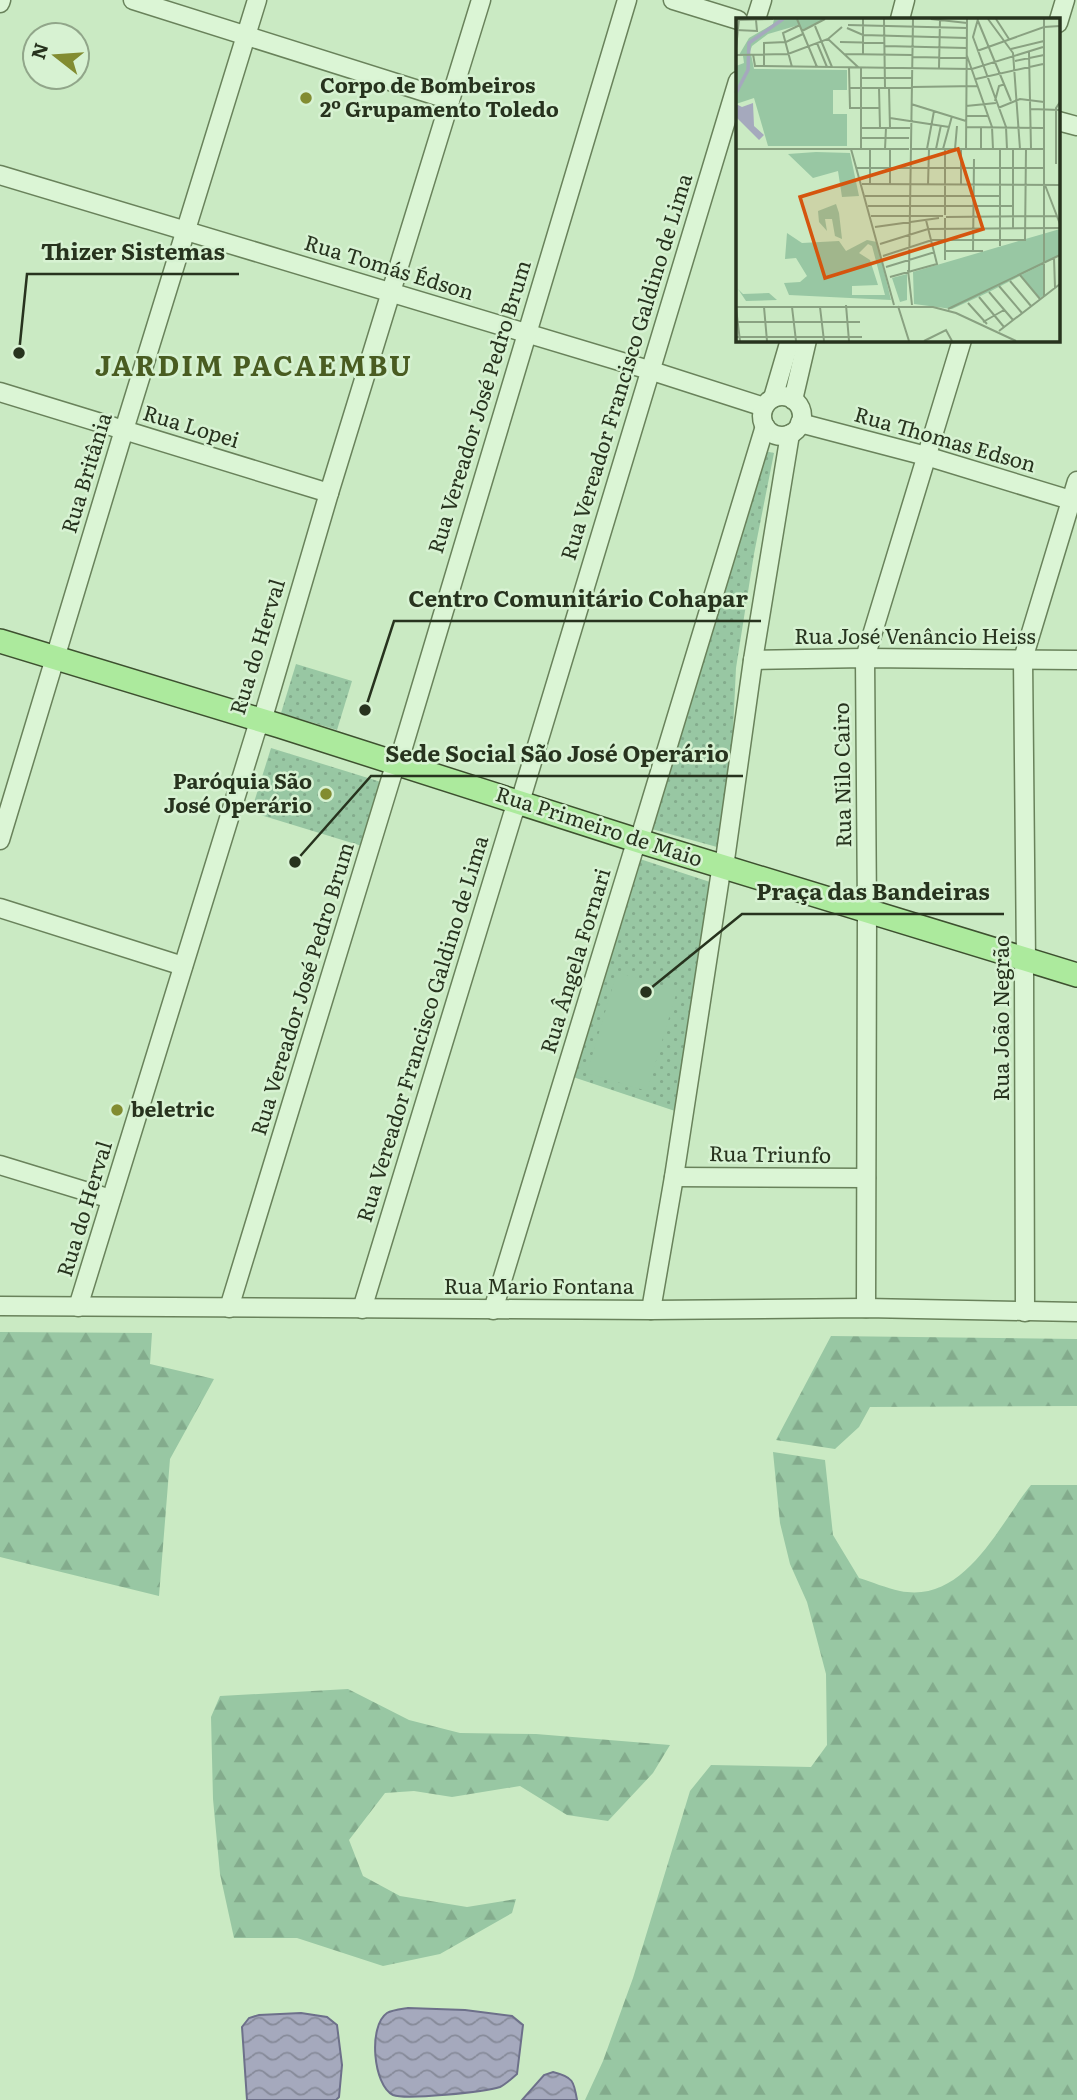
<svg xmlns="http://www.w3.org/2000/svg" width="1077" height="2100" viewBox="0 0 1077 2100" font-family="Literata,serif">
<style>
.grass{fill:url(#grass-dots)}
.forest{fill:url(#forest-firs)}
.pitch{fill:#98c7a3}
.water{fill:url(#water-waves);stroke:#6d708a;stroke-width:2}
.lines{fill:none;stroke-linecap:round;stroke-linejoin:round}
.minor-casing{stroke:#69825b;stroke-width:21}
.major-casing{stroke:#3d502f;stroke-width:26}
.minor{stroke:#dbf5d5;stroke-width:18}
.major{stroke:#acea9d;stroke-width:23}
.poi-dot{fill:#828c31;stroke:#d7f2d2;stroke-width:2.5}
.labels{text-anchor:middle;stroke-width:5;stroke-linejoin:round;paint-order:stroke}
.poi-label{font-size:21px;font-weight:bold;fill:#27331e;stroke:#d7f2d2;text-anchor:start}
.street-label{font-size:21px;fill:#27331e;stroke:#d7f2d2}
.district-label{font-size:28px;font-weight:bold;letter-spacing:2px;fill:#495c21;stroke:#d7f2d2}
.inset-river{fill:none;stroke:#a5a9bd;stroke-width:3.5}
.inset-road{fill:none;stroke:#89a181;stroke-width:2}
.view{fill:#d5550e;fill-opacity:0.15;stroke:#d5550e;stroke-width:3.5}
.inset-edge{fill:none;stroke:#27331e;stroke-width:3.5}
.leader{fill:none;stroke:#27331e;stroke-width:2.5}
.callout-dot{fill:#27331e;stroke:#d7f2d2;stroke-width:2.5}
.callout-label{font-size:23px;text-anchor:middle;font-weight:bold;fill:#27331e;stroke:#d7f2d2;stroke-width:5;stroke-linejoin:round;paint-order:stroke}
</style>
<defs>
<pattern id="grass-dots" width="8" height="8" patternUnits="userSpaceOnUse" patternTransform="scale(1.75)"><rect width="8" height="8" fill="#98c7a3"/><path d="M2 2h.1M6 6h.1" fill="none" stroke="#83ab8c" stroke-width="1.8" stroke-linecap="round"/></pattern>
<pattern id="forest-firs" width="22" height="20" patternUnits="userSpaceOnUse" patternTransform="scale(1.75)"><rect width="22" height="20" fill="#98c7a3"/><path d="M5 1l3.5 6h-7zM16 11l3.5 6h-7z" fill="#83ab8c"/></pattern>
<pattern id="water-waves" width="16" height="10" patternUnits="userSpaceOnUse" patternTransform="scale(1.75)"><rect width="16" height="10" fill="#a5a9bd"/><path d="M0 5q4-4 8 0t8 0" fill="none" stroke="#868a99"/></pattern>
</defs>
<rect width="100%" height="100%" fill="#caeac3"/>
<!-- grass -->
<g class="grass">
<polygon points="759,450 774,453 754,554 736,668 732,751 717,847 648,828"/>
<polygon points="296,664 352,681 337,730 281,713"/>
<polygon points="271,748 381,782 362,846 251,812"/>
<polygon points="640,859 710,882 675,1111 573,1077"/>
</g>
<!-- forest -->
<g class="forest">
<polygon points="0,1332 152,1333 150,1364 214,1379 170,1459 159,1596 0,1557"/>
<polygon points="831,1336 1077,1339 1077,1406 870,1407 859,1427 835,1449 776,1440"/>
<path d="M773 1452 825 1460 833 1535 859 1578C872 1582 886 1588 900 1591 965 1604 998 1526 1031 1485H1077V2100H585L603 2061 633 1978 690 1791 711 1765 811 1767 827 1745 826 1674 807 1602 790 1564 780 1523Z"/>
<polygon points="348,1689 409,1720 460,1733 536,1734 670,1745 653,1773 608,1821 567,1815 520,1786 452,1797 414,1791 385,1793 349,1840 363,1876 400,1896 467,1907 516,1899 512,1913 440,1954 383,1966 297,1938 234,1938 220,1874 213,1799 211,1717 220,1696"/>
</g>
<!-- pitch -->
<polygon class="pitch" points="617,972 677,991 647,1091 587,1073"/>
<!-- water -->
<g class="water">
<path d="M408 2008 465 2010 512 2016 523 2025 517 2074C511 2079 506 2084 500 2087 485 2092 406 2100 393 2095 373 2085 368 2026 387 2013 392 2010 402 2009 408 2008Z"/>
<polygon points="301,2013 327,2017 337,2025 342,2065 339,2097 336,2100 247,2100 242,2027 249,2018 259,2015"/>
<path d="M553 2072C573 2077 574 2081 577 2100H522L544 2075Z"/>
</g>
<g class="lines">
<defs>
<g id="minor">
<polyline points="133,0 450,100"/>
<polyline points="673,0 738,20"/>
<polyline points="0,3 1,0"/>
<polyline points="756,19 762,0"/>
<polyline points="900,19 905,0"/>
<polyline points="1058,23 1065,0"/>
<polyline points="1058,121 1077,126"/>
<polyline points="0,175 649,370 764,407"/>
<polyline points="0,392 329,493"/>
<circle cx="782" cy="416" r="20"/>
<polyline points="773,398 790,340"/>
<polyline points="793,400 807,340"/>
<polyline points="800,423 926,456 1077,502"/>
<polyline points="753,660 865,658 1077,660"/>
<polyline points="0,840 124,430 257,0"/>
<polyline points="0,908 183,966"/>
<polyline points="0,1165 111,1199"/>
<polyline points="674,1177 866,1178"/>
<polyline points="0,1306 651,1310 866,1308 1077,1312"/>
<polyline points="78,1307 256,731 262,721 329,493 481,0"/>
<polyline points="229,1308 392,775 398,764 627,0"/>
<polyline points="866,1308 867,911 865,658 962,340"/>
<polyline points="362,1309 513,814 520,802 738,81"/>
<polyline points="493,1310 633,852 639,841 765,426"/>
<polyline points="651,1310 674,1177 720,877 724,867 753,660 790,434"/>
<polyline points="1025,1312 1024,970 1026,960 1023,659 1077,481"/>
</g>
<polyline id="major" points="0,641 280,726 639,841 1077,975"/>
</defs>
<!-- minor casing -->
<use href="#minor" class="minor-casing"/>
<!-- major casing -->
<use href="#major" class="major-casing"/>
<!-- minor -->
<use href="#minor" class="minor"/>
<!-- major -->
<use href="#major" class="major"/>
</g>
<!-- markers -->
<g class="poi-dot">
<circle cx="306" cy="98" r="7"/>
<circle cx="326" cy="794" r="7"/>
<circle cx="117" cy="1110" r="7"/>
</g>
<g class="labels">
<!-- poi labels -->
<g class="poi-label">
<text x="320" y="93">Corpo de Bombeiros<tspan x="320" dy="24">2º Grupamento Toledo</tspan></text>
<text x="312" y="789" text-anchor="end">Paróquia São<tspan x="312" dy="24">José Operário</tspan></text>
<text x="131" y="1117">beletric</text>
</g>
<!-- street labels -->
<g class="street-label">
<text transform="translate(389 268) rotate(17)" y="7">Rua Tomás Édson</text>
<text transform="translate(627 367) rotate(-73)" y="7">Rua Vereador Francisco Galdino de Lima</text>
<text transform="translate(480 407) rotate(-73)" y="7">Rua Vereador José Pedro Brum</text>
<text transform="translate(191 427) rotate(17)" y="7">Rua Lopei</text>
<text transform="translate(945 440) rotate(16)" y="7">Rua Thomas Edson</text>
<text transform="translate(87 473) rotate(-73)" y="7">Rua Britânia</text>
<text x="915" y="644">Rua José Venâncio Heiss</text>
<text transform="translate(258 647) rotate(-73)" y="7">Rua do Herval</text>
<text transform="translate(843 775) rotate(-91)" y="7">Rua Nilo Cairo</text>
<text transform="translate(599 827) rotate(18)" y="7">Rua Primeiro de Maio</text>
<text transform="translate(576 961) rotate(-73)" y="7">Rua Ângela Fornari</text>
<text transform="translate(303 989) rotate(-73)" y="7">Rua Vereador José Pedro Brum</text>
<text transform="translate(1002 1018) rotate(-90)" y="7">Rua João Negrão</text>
<text transform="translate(423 1029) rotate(-73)" y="7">Rua Vereador Francisco Galdino de Lima</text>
<text transform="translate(770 1155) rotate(1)" y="7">Rua Triunfo</text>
<text transform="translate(85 1209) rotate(-73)" y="7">Rua do Herval</text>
<text x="539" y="1294">Rua Mario Fontana</text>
</g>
<!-- district labels -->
<g class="district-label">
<text x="254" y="376">JARDIM PACAEMBU</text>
</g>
</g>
<!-- overview -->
<g transform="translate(736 18)">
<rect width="324" height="324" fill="#caeac3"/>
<path d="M38 1H89L66 12 63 7 32 16 16 28 13 36 3 37 13 20 37 6ZM307 246V278L304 280 285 257Z" fill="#98c7a3"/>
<path d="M15 36 18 51 111 52V72H97V96H111V128H32L18 80 0 86V48L8 45 7 38ZM80 134 114 135 123 178 106 179 102 153 77 160 52 136ZM100 186 103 195 106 221 99 218 96 201H89L91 213 83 204 82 193ZM324 211V237L253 274 216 291 178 286 177 254ZM51 215 66 225 103 223 110 233 131 222 141 224 155 282 53 277 48 265 64 264 71 258 60 240 49 241ZM132 226 136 228 149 277H116V268L142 267 134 242 123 235ZM171 256V282L164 284 156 260ZM2 271 7 276 33 275 41 282 10 283Z" fill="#98c7a3" fill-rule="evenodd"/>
<path d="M17 85 18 108 28 117 23 122 0 99V86L6 89Z" fill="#a5a9bd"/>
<path class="inset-river" d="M0 75 12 52 13 25 47 1"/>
<path class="inset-road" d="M61 1 81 49M148 1 149 70M195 1 231 5M242 1 237 19 270 109 271 131M252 1 277 35 284 131M260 1 273 21M0 2 37 1M242 3 275 83M112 7 231 10M79 8 96 49M111 10 127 17 231 20M0 12 21 13 20 2M66 13 89 1M92 21 122 49M104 24 149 25M81 25 91 49M149 28 230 30M0 31 3 1M275 31 308 23M241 33 308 9 324 8M293 34 295 131M17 36 19 48 236 51 307 29M108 36 176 37M127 36V1M0 37 52 36 92 21 106 9M231 38 256 109 257 131M176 39 230 40M279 43 308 37M28 49V25L50 24 67 16M56 49 47 15 64 7M113 49 114 90H144M203 50 204 2M125 60H176M240 61 307 46M176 69 242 68M113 70H175M143 70 144 110M153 70 154 110M259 83 263 68 269 66M175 86 230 103M230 88 260 85M262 90 284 81 308 84M295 91 324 92M230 98H252M154 100 213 109M230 109 307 110M245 109V131M125 110H174M125 120H173M0 131H173M115 131 158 287M125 131V49M134 131V166M149 131 150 110M175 131H307M191 131 198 93M200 131 205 107M207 131 216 98M209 131V197M219 131 221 108M230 131 231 1M264 131V228M277 131V211M320 146V90L324 84M121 150H307M126 166 324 167M154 166V131M192 167 193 131M225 167V131M309 167 324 206M129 178H264M132 188H277M135 198H207M210 199 321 198M209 200V242M139 209 203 200M144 226 192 211 324 210M209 233H247M237 233 238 141M147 238 196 222H289L290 131M318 240 319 270M150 249 199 234M172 252 176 287M173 254 177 1M284 257 304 281M154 259 201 246 190 202M274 263 295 288M263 268 286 295M253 274 277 302M243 279 268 309M308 279V1M232 285 251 306M110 287 113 323M162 288 173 323M1 289H197L220 295 280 323M28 289 31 323M56 289 60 323M84 289 88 323M0 290 4 323M212 291 324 237M2 304H124M247 304 268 292M263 313 324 266M0 319H126M188 323 210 312 216 323"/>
<path class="view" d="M222 131 247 211 89 260 64 179Z"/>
<rect width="324" height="324" class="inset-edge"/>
</g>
<!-- callouts -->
<path class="leader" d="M19 353L27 274H239M365 710L394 621H761M295 862L371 776H743M646 992L742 914H1004"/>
<g class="callout-dot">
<circle cx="19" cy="353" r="7"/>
<circle cx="365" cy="710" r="7"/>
<circle cx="295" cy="862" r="7"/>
<circle cx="646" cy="992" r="7"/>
</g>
<g class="callout-label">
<text x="133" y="260">Thizer Sistemas</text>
<text x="578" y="607">Centro Comunitário Cohapar</text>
<text x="557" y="762">Sede Social São José Operário</text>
<text x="873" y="900">Praça das Bandeiras</text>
</g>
<!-- north arrow -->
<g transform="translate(56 56) rotate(287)"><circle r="33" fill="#d7f2d2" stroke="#91a68a" stroke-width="2"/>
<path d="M0-5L12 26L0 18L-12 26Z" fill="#828c31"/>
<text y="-10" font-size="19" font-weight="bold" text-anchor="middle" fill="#27331e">N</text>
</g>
</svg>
